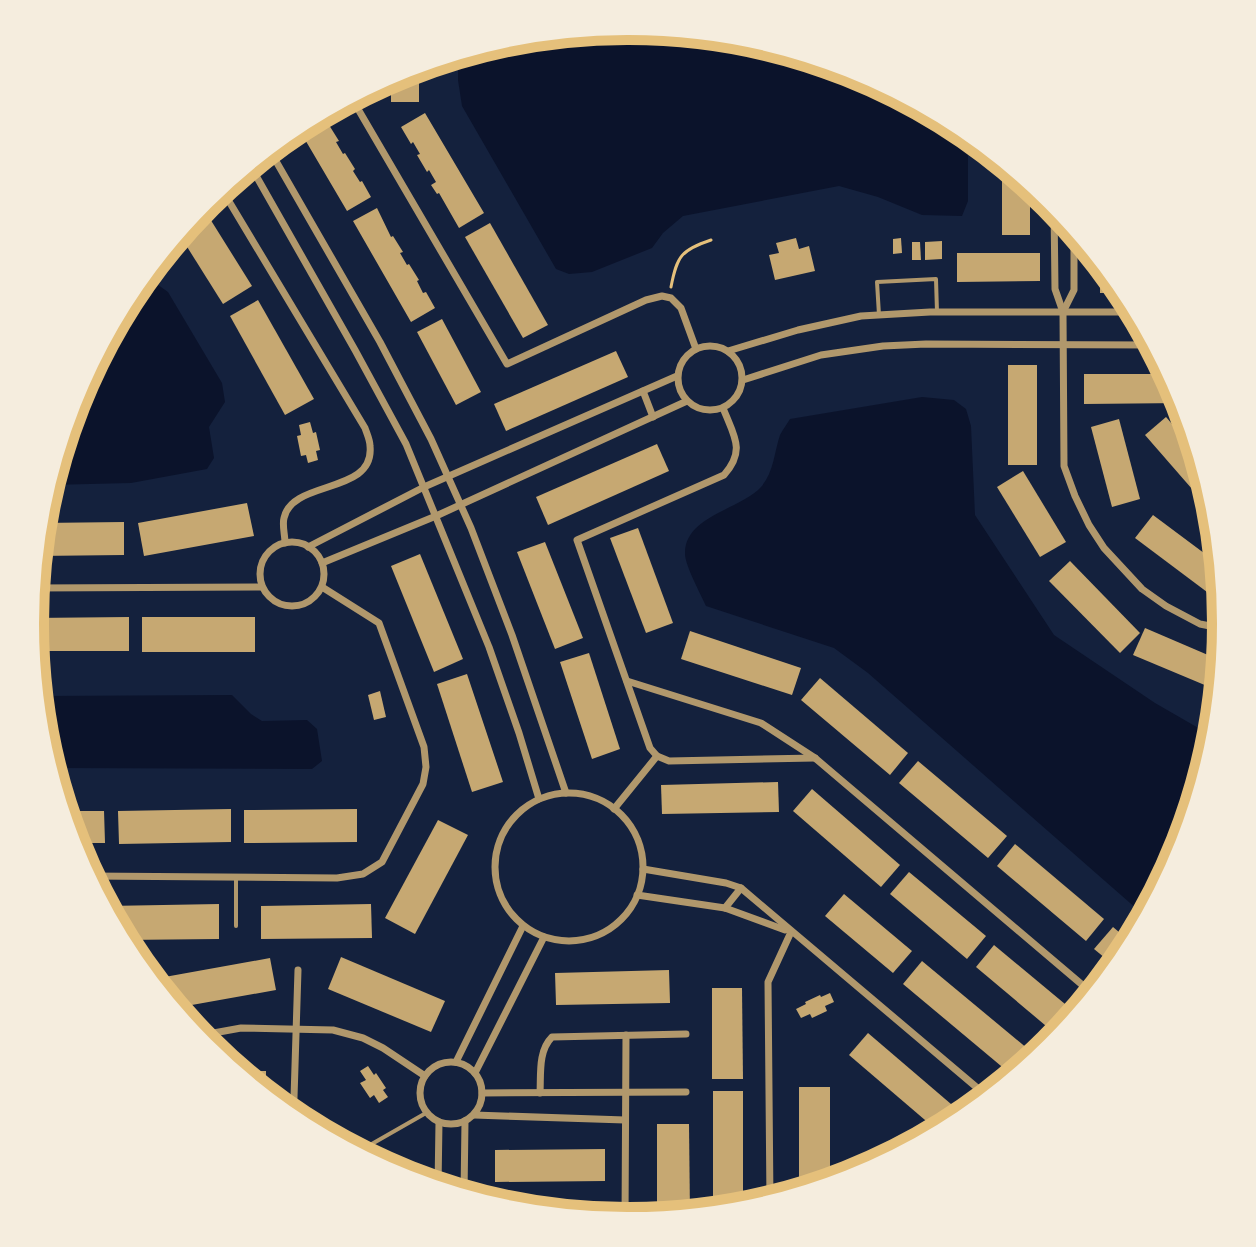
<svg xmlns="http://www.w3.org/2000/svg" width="1256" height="1247" viewBox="0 0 1256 1247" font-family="Montserrat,sans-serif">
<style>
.water{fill:#0b132b}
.building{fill:#c6a872}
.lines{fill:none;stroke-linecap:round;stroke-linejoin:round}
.path{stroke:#e5c07b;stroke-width:3}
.service{stroke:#b1986c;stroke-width:4}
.minor{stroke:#b1986c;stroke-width:7}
.rim{fill:none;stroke:#e5c07b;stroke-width:10}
</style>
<rect width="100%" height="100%" fill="#14213d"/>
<!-- water -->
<g class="water">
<polygon points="628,26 745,38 857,72 960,127 968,133 968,201 962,216 922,215 878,197 839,186 683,216 663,233 652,248 592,272 569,274 556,269 462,106 458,80 458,54 512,37"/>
<polygon points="139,282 154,282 168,292 222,383 225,402 209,427 214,458 207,469 131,483 49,485 76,394 131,291"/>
<path d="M922 397 954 400 966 409 971 426 975 515 1054 635 1155 703 1214 737 1180 853 1146 917 868 673 834 648 706 606C701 595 685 565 685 554 684 516 740 510 761 487 774 472 774 453 780 435 783 429 787 424 790 419Z"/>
<polygon points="232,695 251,714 262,721 307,720 317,729 322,761 312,769 51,768 42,740 38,696"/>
</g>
<!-- building -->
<g class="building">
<polygon points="419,66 419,102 391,102 391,83 394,83 394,75"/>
<polygon points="425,113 484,213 459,228 439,193 437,194 431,185 436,182 429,170 427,172 417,155 420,154 413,142 411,144 401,127"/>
<polygon points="320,114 327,126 329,125 339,141 336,142 343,154 345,153 355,169 353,171 360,182 362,181 371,197 347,211 297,126"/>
<polygon points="1002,161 1030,185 1030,235 1002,235"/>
<polygon points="202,206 252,286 223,304 179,234"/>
<polygon points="377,208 391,237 393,236 403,252 400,253 407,265 409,264 419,280 417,281 423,293 426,292 435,308 411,322 353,221"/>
<polygon points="490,223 548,325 523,338 465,237"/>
<polygon points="796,238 799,249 809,246 815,271 775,280 769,255 779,253 776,243"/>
<polygon points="901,238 902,253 893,254 893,239"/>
<polygon points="942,241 942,259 925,260 925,242"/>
<polygon points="912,242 920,242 921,260 912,260"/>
<polygon points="957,253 1040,253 1040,281 957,282"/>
<polygon points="1100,261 1125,292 1126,293 1100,293"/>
<polygon points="258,300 314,399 285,415 230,316"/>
<polygon points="442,319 481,392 456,405 417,332"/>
<polygon points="616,351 628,377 506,431 494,404"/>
<rect x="1008" y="365" width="29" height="100"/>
<polygon points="1084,374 1169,374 1183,403 1084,404"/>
<polygon points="1166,417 1198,454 1208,488 1199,497 1145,435"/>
<polygon points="1119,419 1140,499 1112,507 1091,427"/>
<polygon points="310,422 313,433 316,432 320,450 316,451 318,460 308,463 306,455 301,456 297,436 301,435 299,425"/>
<polygon points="657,444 669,471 548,525 536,497"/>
<polygon points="1023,471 1066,542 1040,557 997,487"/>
<polygon points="247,503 254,536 144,556 138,523"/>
<polygon points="1153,515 1220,565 1222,589 1215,598 1135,538"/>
<polygon points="124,522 124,555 37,556 40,523"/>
<polygon points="638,528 673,623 646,633 610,538"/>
<polygon points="545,542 583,638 555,649 517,552"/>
<polygon points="420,554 463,659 434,672 391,566"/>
<polygon points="1070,561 1140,633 1120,653 1049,581"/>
<polygon points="129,617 129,651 33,651 31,618"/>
<rect x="142" y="617" width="113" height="35"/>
<polygon points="1145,628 1222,661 1219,691 1133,655"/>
<polygon points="690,631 801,668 792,695 681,659"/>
<polygon points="589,653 620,749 592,759 560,662"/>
<polygon points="467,674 503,782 472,792 437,684"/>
<polygon points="820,678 908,753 890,775 801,700"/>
<polygon points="380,691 386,717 374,720 368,695"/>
<polygon points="918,761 1007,836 988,858 899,783"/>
<polygon points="778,782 779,812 662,814 661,785"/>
<polygon points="812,789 900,865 881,887 793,811"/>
<polygon points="231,809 231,842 119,844 118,811"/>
<polygon points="357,809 357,842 244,843 244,810"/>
<polygon points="63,811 104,811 105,843 73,843"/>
<polygon points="438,820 468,835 415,934 385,918"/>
<polygon points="1015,844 1104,919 1086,941 997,866"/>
<polygon points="909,872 986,936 967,959 890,894"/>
<polygon points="844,894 912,951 893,973 825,916"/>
<polygon points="219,904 219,939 123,940 107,910 107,906"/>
<polygon points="371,904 372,938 261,939 261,906"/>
<polygon points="1113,927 1132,943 1125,956 1116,967 1094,949"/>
<polygon points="994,945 1071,1009 1052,1031 976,967"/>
<polygon points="341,957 445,1001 431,1032 328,989"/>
<polygon points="270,958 276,990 175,1008 161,992 159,978"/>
<polygon points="922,961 1034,1054 1019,1072 1013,1076 903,984"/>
<polygon points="669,970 670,1003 556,1005 555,973"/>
<polygon points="712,988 742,988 743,1079 712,1079"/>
<polygon points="830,993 834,1002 825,1006 827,1011 812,1018 810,1014 801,1018 796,1009 806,1004 805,1002 820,995 821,997"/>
<polygon points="868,1033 965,1116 939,1132 849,1055"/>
<polygon points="368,1066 374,1075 376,1073 386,1088 383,1090 388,1097 379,1103 374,1095 370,1098 360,1083 366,1080 360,1071"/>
<polygon points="236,1071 266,1071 266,1096"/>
<rect x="799" y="1087" width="31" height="91"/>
<polygon points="713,1091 743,1091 743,1210 713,1213"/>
<polygon points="657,1124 689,1124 690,1215 657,1218"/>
<polygon points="605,1149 605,1181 495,1182 495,1150"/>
<polygon points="589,1202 589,1217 557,1214 557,1203"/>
<polygon points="506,1203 537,1203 537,1212 511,1209 506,1208"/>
</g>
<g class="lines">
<!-- path -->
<path class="path" d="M671 287C677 256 681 250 711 240"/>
<!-- service -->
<g class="service">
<polyline points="879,315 877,282 936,279 937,312"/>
<polyline points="236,877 236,926"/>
<polyline points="363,1149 426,1113"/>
</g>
<!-- minor -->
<g class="minor">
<polyline points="351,97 507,364 646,300 662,296 671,298 681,308 696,349"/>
<polyline points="269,149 380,342 431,439 471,528 512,635 566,793"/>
<polyline points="250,165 355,350 406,444 489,647 519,733 539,799"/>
<path d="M221 188 365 428C367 434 370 440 370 446 375 495 292 479 284 518 282 525 285 535 285 543"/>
<polyline points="1054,206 1055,289 1063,312 1064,466 1075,496 1089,525 1104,548 1142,589 1166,606 1200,624 1225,629"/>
<polyline points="1063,312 1074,290 1074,230"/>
<circle cx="710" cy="378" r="32"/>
<polyline points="728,351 798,330 861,316 930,312 1136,312"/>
<polyline points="743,380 821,355 883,346 926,344 1154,345"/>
<polyline points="643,391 653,417"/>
<path d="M723 408C734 436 746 450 724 475L577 540 650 748 657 756 669 761 815 758"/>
<circle cx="292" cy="574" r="32"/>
<polyline points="308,547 424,487 677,376"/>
<polyline points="322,563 436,516 687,401"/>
<polyline points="34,588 262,587"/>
<polyline points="627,681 761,723 815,758 1093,994"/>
<circle cx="569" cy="867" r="74"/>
<polyline points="614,809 657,756"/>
<polyline points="643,869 726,883 741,888 988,1097"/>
<polyline points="89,876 337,878 363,874 382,862 423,784 426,767 424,747 379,623 322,587"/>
<polyline points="637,895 725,908 785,930"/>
<polyline points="725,908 741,888"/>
<polyline points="197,1036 241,1028 333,1030 363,1038 383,1048 425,1076"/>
<circle cx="451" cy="1093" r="31"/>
<polyline points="456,1062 523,926"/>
<polyline points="475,1073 544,937"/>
<polyline points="482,1093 686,1092"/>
<path d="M540 1093C541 1074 538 1051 552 1037L686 1034"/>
<polyline points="294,1098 298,970"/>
<polyline points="474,1115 625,1120"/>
<polyline points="438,1187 439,1122"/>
<polyline points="464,1195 465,1121"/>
<polyline points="770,1202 768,982 791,932"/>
<polyline points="625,1221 626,1035"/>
</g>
</g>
<!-- crop -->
<path d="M0 0H1256V1247H0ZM627 40H629A583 583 0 0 1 1212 623V624A583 583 0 0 1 629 1207H627A583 583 0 0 1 44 624V623A583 583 0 0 1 627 40Z" fill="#f5edde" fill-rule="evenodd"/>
<path class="rim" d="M627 40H629A583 583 0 0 1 1212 623V624A583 583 0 0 1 629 1207H627A583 583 0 0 1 44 624V623A583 583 0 0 1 627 40Z"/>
</svg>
